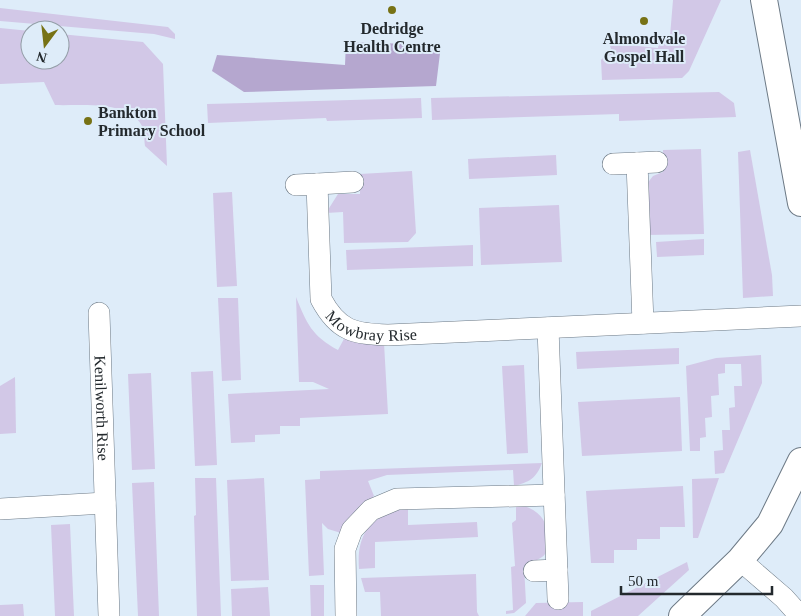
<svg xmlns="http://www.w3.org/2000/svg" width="801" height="616" viewBox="0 0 801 616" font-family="Georgia,serif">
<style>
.green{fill:#d2c8e7}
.forest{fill:#b5a7cf}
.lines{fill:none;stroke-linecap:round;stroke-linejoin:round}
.minor-casing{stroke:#6c7985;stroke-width:22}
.tertiary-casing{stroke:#6c7985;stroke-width:28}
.minor{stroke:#fff;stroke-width:21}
.tertiary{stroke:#fff;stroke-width:26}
.poi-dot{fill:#777215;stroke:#deecf9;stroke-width:2}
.labels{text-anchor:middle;stroke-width:4;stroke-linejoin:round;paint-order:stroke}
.poi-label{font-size:16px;font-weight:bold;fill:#23292d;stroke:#deecf9}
.street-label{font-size:16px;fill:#23292d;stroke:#deecf9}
</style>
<rect width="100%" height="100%" fill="#deecf9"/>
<!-- green -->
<g class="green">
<polygon points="673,0 721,0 689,71 682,78 602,80 601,60 611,49 608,39 618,34 618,44 658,48 660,35 670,36"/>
<polygon points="0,8 168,27 175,34 175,39 154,34 0,21"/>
<path d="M0 28 30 31V60H60V34L143 42 163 64 167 166 145 146C144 140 145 131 142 126 129 100 80 106 55 105L44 82 0 84Z"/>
<polygon points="719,92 734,103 736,117 619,121 619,114 432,120 431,98"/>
<polygon points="421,98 422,118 327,121 326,118 208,123 207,104"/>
<polygon points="701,149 704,234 647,235 646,185 653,176 663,172 663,150"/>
<polygon points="750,150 772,275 773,296 743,298 738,152"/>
<polygon points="556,155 557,175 469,179 468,159"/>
<polygon points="412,171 416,233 408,242 344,243 343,212 326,213 338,194 360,194 360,174"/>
<polygon points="232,192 237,286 217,287 213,193"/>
<polygon points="559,205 562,262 481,265 479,208"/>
<polygon points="704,239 704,255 657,257 656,242"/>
<polygon points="473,245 473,266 347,270 346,250"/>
<path d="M296 297C307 324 312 336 338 350L345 337 384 343 388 414 300 418V426H280V434L255 435V442L231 443 228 394 329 389 313 382H299Z"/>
<polygon points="218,298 238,298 241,380 222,381"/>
<polygon points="679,348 679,364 577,369 576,352"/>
<polygon points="761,355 762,383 724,473 715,474 714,451 723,450 722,430 730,430 729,408 735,407 734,386 742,386 741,364 725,364 725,373 718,374 719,395 711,396 712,417 705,418 706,437 700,438 700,451 690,451 686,366 716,358"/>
<polygon points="524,365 528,453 507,454 502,366"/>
<polygon points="213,371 217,465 195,466 191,372"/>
<polygon points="151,373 155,469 132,470 128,374"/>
<polygon points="15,377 16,433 0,434 0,386"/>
<polygon points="680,397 682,451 582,456 578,402"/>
<path d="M542 463C536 479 529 482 514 486L513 470 387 475 368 481 374 496 359 508 341 533 328 529 322 523 324 575 309 576 305 480 320 479V471Z"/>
<polygon points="195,478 216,478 221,616 197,616 194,516 196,515"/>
<polygon points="264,478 269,580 231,581 227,480"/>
<polygon points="719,478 698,538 693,538 692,479"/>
<polygon points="154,482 159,616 138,616 132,483"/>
<polygon points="683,486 685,527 660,527 660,539 637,539 637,550 614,550 614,563 591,563 586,491"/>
<path d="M516 503C536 509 548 517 548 539 549 545 547 554 542 557 537 561 530 562 524 566L526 603 514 613 506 614V611L513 610 511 567 515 566 512 523 516 520Z"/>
<path d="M408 507V525L477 522 478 537 375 542V568L359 569C356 531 373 515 408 507Z"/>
<polygon points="70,524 74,616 55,616 51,525"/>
<polygon points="687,562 689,570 638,616 591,616 591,611"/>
<polygon points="476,574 477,612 479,616 381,616 380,592 365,592 361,578"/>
<polygon points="310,585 324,585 324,616 311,616"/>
<polygon points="268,587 270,616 232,616 231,589"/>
<polygon points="583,602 583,616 525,616 536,603"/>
<polygon points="23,604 24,616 0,616 0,605"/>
</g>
<!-- forest -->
<polygon class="forest" points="346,42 441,45 436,86 244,92 212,71 217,55 345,65"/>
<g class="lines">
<defs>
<g id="minor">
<polyline points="613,164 637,163"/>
<polyline points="317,184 353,182"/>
<path id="s1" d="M296 185 317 184 321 299C338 331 354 334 388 335L801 316"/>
<path id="s2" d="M99 313 109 616"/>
<polyline points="643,323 637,163 657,162"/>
<polyline points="548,328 558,599"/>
<polyline points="0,509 105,503"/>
<polyline points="740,560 784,598 800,616"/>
<polyline points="534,571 557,570"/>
<polyline points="346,616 345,549 352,530 371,510 397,499 554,495"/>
</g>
<g id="tertiary">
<polyline points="764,0 801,203"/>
<polyline points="682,616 740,560 770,524 801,461"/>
</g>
</defs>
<!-- minor casing -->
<use href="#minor" class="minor-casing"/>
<!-- tertiary casing -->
<use href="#tertiary" class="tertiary-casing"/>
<!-- minor -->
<use href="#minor" class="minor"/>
<!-- tertiary -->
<use href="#tertiary" class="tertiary"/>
</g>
<!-- markers -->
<g class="poi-dot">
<circle cx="392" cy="10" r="5"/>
<circle cx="644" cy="21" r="5"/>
<circle cx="88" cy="121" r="5"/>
</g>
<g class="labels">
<!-- poi labels -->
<g class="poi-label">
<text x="392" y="34">Dedridge<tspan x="392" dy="18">Health Centre</tspan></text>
<text x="644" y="44">Almondvale<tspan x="644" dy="18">Gospel Hall</tspan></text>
<text x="98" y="118" text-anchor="start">Bankton<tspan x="98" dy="18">Primary School</tspan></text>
</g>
<!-- street labels -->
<g class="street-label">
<text dy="6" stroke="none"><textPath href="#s1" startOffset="199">Mowbray Rise</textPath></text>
<text dy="6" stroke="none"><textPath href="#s2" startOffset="95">Kenilworth Rise</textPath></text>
</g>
</g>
<!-- north arrow -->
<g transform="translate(45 45) rotate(195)"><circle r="24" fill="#deecf9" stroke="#939ea7"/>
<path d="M0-4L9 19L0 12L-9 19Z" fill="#777215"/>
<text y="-8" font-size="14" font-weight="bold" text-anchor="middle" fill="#23292d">N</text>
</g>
<!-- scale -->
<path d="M621 586v8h151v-8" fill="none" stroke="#23292d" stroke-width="2.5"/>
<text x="628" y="586" font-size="15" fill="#23292d" stroke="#deecf9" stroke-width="4" paint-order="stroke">50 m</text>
</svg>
